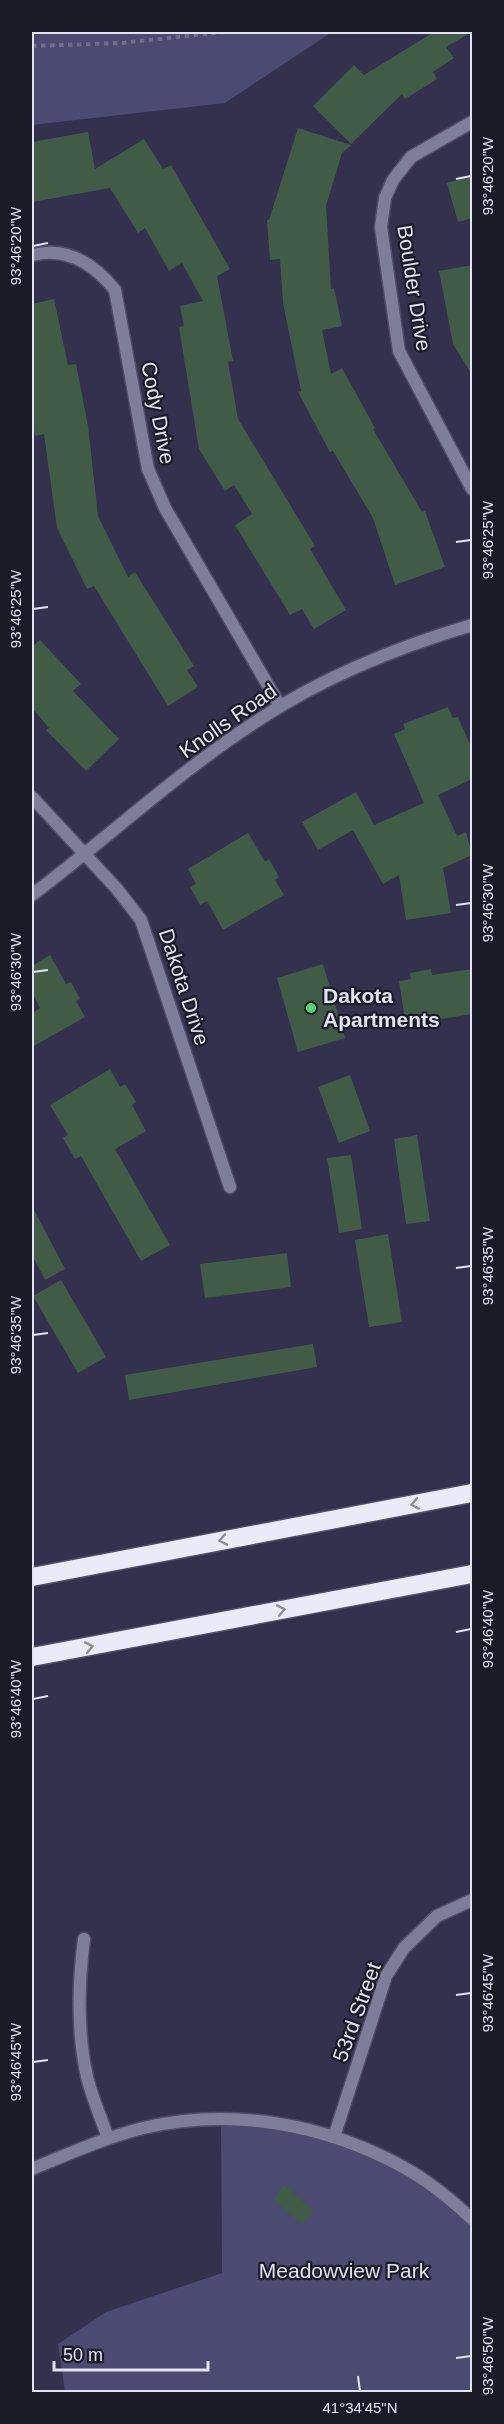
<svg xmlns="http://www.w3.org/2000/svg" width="504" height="2424" viewBox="0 0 504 2424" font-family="Helvetica,sans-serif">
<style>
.green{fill:#4b4a70}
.building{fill:#415c46}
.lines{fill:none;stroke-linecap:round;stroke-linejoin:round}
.minor-casing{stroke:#4f4d69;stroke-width:15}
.tertiary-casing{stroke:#4f4d69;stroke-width:15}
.motorway-casing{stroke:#4f4d69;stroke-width:21}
.path{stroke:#6f6d87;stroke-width:4;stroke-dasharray:4.5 4.5;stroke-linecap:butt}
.minor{stroke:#7e7e9b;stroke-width:12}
.tertiary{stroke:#7e7e9b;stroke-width:12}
.motorway{stroke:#eaeaf8;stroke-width:18}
.oneway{stroke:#8d8d9a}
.ticks{fill:none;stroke:#e2e2f5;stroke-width:2}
.poi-dot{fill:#4cd676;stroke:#1b1b28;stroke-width:2}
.labels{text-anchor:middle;stroke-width:4.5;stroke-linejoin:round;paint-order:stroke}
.street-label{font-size:21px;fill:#e2e2f5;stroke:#1b1b28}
.poi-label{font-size:21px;font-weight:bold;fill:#e2e2f5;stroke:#1b1b28;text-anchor:start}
.park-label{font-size:21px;fill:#e0e1f4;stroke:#1b1b28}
.neatline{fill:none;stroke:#e2e2f5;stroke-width:2}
.ticks-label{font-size:15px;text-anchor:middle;fill:#e2e2f5}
</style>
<rect width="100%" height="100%" fill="#33314e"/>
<!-- green -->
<g class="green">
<polygon points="32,32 332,32 225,103 32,125"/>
<polygon points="221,2119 260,2121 370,2150 472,2219 472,2392 65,2392 58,2344 106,2312 222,2273"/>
</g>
<!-- building -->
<g class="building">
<polygon points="434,32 472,32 446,47 454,58 433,72 437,79 405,99 402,94 351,144 313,106 354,65 364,75"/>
<polygon points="298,128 351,145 342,153 326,206 331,289 334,288 342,326 322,330 331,374 342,368 375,428 373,429 422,512 425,511 445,567 395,585 373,518 333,451 330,452 298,392 301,391 283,303 280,259 270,260 267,220 269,220"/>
<polygon points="88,132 95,169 144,139 163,169 171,165 230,269 217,276 233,361 228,362 238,419 315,546 310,549 346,610 314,629 302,609 290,615 235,525 252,514 234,485 225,491 199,449 179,327 184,326 180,306 203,301 182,263 169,271 145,228 138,233 110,188 32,202 32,142"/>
<polygon points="472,176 472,218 458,222 447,183"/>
<polygon points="472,265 472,375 453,344 439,271"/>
<polygon points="54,299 68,365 76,364 88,426 98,516 128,577 135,572 194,666 187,670 198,687 168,706 94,586 87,589 57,528 44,434 35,436 32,419 32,304"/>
<polygon points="40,640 81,684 73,691 119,739 86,771 46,730 49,728 32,708 32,647"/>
<polygon points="448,707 453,718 458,717 472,749 472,779 438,795 457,836 466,832 472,855 443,868 451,913 406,920 399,875 383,884 353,830 318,850 302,822 356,792 374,825 424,803 394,734 405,729 403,724"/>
<polygon points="248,833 265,862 269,859 279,877 275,880 284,895 223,930 207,901 200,905 190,887 196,884 188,869"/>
<polygon points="50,955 66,984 71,982 80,999 76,1001 85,1017 32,1047 32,1013 40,1008 32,992 32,966"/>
<polygon points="323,964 345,1038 298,1052 277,978"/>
<polygon points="431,969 432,975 472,969 472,1014 428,1021 427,1016 405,1019 399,981 411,979 410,973"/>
<polygon points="110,1069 120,1087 125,1084 136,1102 132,1105 146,1131 115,1149 170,1245 141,1261 81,1156 75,1159 63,1138 68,1135 50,1105"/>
<polygon points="350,1075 370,1131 339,1143 318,1087"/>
<polygon points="417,1135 430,1221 406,1224 394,1139"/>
<polygon points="351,1155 362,1229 339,1233 327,1158"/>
<polygon points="32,1206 65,1269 45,1280 32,1255"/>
<polygon points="388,1234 402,1322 369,1327 355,1240"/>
<polygon points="287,1253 291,1287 205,1298 200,1264"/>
<polygon points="61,1280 106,1357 78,1373 33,1296"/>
<polygon points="313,1344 317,1367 129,1400 125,1375"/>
<polygon points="284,2185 314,2211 302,2225 273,2199"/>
</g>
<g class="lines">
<defs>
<g id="minor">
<polyline points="472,122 411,157 393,180 385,198 381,227 399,351 472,489"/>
<path d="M32 255C67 246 94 264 115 290L148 469 165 508 280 706"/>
<polyline points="32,797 117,889 141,920 230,1187"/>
<path d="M32 895C108 838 179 771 260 719 325 676 398 647 472 625"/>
<path d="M84 1939C78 1985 77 2032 87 2077 92 2097 101 2118 108 2138"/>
<polyline points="334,2137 386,1976 404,1948 437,1916 472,1900"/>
</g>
<path id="tertiary" d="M32 2169C68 2154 104 2138 143 2128 231 2107 325 2124 403 2167 429 2181 451 2200 472 2219"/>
<g id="motorway">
<polyline points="32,1577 472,1493"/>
<polyline points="32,1657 472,1574"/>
</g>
</defs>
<!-- minor casing -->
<use href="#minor" class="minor-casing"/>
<!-- tertiary casing -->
<use href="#tertiary" class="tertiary-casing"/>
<!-- motorway casing -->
<use href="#motorway" class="motorway-casing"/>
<!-- path -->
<polyline class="path" points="32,46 122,43 224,32"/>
<!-- minor -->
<use href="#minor" class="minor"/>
<!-- tertiary -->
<use href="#tertiary" class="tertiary"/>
<!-- motorway -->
<use href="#motorway" class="motorway"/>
</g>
<!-- one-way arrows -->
<defs><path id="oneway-chevron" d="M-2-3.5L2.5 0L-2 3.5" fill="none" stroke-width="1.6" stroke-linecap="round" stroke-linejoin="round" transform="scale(1.5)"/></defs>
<g class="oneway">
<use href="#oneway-chevron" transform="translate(415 1504) rotate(169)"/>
<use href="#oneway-chevron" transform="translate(223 1540) rotate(169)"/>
<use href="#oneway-chevron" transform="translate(281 1610) rotate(-11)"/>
<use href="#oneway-chevron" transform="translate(89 1647) rotate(-11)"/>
</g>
<!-- ticks -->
<path class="ticks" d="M456 179 471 176M33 246 48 243M456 542 471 540M33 609 48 607M456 905 471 903M33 972 48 970M456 1268 471 1266M33 1335 48 1333M456 1632 471 1629M33 1699 48 1696M456 1995 471 1993M33 2062 48 2060M456 2358 471 2356M358 2376 360 2391"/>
<!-- markers -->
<circle class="poi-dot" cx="311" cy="1008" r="6"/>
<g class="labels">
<!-- street labels -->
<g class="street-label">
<text transform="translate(414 288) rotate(81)" y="7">Boulder Drive</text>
<text transform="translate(158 413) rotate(79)" y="7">Cody Drive</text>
<text transform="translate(228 721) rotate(-35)" y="7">Knolls Road</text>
<text transform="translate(184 987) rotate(72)" y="7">Dakota Drive</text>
<text transform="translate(357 2012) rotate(-70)" y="7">53rd Street</text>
</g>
<!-- poi labels -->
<g class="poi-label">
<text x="323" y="1003">Dakota<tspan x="323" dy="24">Apartments</tspan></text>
</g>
<!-- park labels -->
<g class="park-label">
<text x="344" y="2278">Meadowview Park</text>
</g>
</g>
<!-- border -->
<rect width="504" height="2424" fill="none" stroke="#1b1b28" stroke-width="66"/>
<!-- scale -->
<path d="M54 2361v9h154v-9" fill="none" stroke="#e2e2f5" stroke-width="3"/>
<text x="63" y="2361" font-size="18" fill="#e2e2f5" stroke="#1b1b28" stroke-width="4.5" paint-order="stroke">50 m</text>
<rect x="33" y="33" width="438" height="2358" class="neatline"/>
<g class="ticks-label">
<text transform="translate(488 176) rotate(-90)" y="5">93°46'20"W</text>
<text transform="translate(16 246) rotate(-90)" y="5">93°46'20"W</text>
<text transform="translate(488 540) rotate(-90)" y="5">93°46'25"W</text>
<text transform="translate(16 609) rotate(-90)" y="5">93°46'25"W</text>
<text transform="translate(488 903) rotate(-90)" y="5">93°46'30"W</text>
<text transform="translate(16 972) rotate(-90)" y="5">93°46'30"W</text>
<text transform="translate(488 1266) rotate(-90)" y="5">93°46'35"W</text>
<text transform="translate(16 1335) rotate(-90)" y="5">93°46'35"W</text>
<text transform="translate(488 1629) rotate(-90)" y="5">93°46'40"W</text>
<text transform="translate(16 1699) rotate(-90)" y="5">93°46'40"W</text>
<text transform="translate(488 1993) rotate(-90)" y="5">93°46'45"W</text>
<text transform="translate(16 2062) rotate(-90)" y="5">93°46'45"W</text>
<text transform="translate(488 2356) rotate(-90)" y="5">93°46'50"W</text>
<text x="360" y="2413">41°34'45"N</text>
</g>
</svg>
